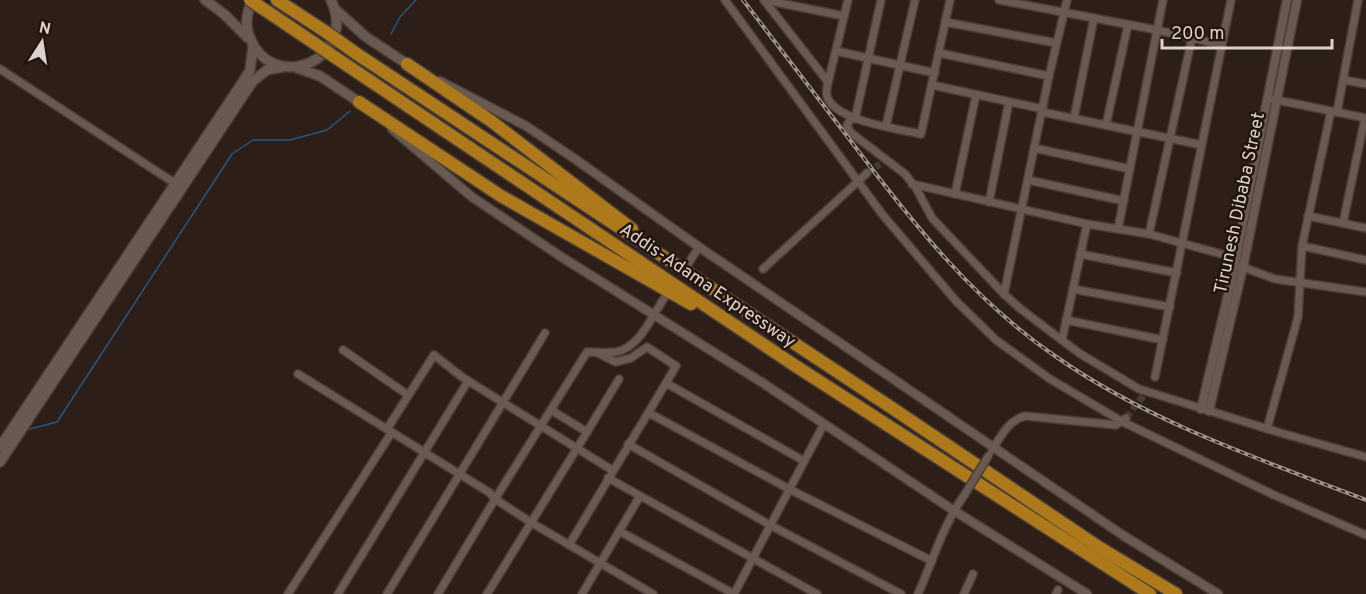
<svg xmlns="http://www.w3.org/2000/svg" width="1366" height="594" viewBox="0 0 1366 594" font-family="Overpass,sans-serif">
<style>
.lines{fill:none;stroke-linecap:round;stroke-linejoin:round}
.stream{stroke:#255684;stroke-width:1.5}
.minor-tunnel{stroke:#473a32;stroke-width:7;stroke-dasharray:7 3.5;stroke-linecap:butt}
.minor-casing{stroke:#493d38;stroke-width:10}
.tertiary-casing{stroke:#493d38;stroke-width:11}
.secondary-casing{stroke:#493d38;stroke-width:12}
.motorway-casing{stroke:#493d38;stroke-width:15}
.minor{stroke:#6a5950;stroke-width:7}
.tertiary{stroke:#6a5950;stroke-width:8}
.secondary{stroke:#6a5950;stroke-width:9}
.motorway{stroke:#ad791b;stroke-width:12}
.rail-casing{stroke:#9d928c;stroke-width:4}
.rail{stroke:#23150e;stroke-width:1.5;stroke-dasharray:4.5;stroke-linecap:butt}
.minor-bridge-casing{stroke:#493d38;stroke-width:10;stroke-linecap:butt}
.motorway-bridge-casing{stroke:#493d38;stroke-width:15;stroke-linecap:butt}
.minor-bridge{stroke:#6a5950;stroke-width:7}
.motorway-bridge{stroke:#ad791b;stroke-width:12}
.labels{text-anchor:middle;stroke-width:5;stroke-linejoin:round;paint-order:stroke}
.street-label{font-size:18px;fill:#dcd2cd;stroke:#23150e}
</style>
<rect width="100%" height="100%" fill="#2d1f17"/>
<g class="lines">
<!-- stream -->
<g class="stream">
<polyline points="391,34 400,17 416,0"/>
<polyline points="26,430 57,422 232,154 253,140 290,140 327,130 350,111"/>
</g>
<!-- minor-tunnel -->
<g class="minor-tunnel">
<polyline points="867,173 880,164"/>
<polyline points="1126,418 1147,391"/>
</g>
<defs>
<g id="minor">
<polyline points="725,0 882,214 956,301 996,340 1050,379 1123,422 1274,495 1366,535"/>
<polyline points="764,0 828,82"/>
<polyline points="765,0 844,16"/>
<path d="M848 0 827 87C827 90 826 93 827 96 834 121 899 129 921 134L950 0"/>
<polyline points="999,0 1157,30 1222,45"/>
<polyline points="945,22 1056,43"/>
<polyline points="836,51 935,73"/>
<polyline points="939,53 1049,76"/>
<polyline points="0,69 176,184"/>
<polyline points="1344,80 1366,84"/>
<polyline points="932,85 1043,109"/>
<polyline points="1267,98 1366,118"/>
<polyline points="1042,112 1202,145"/>
<polyline points="1337,112 1358,0"/>
<polyline points="852,117 847,125 850,132 905,174 916,188 932,218 1004,294 1022,310 1079,353 1139,389 1281,433 1366,457"/>
<polyline points="1074,118 1094,18"/>
<polyline points="855,119 881,0"/>
<polyline points="1106,125 1128,25"/>
<polyline points="886,126 915,0"/>
<polyline points="1034,148 1130,169"/>
<polyline points="1028,180 1124,201"/>
<polyline points="912,184 1087,224 1149,234 1236,258"/>
<polyline points="955,194 976,95"/>
<polyline points="989,202 1009,102"/>
<polyline points="1308,216 1366,228"/>
<polyline points="1343,223 1365,118"/>
<polyline points="1118,229 1163,0"/>
<polyline points="1149,234 1192,38"/>
<polyline points="1302,246 1366,260"/>
<polyline points="1080,254 1177,273"/>
<polyline points="688,264 699,247"/>
<polyline points="1240,266 1275,279 1366,292"/>
<polyline points="763,269 867,173"/>
<polyline points="1073,289 1170,307"/>
<polyline points="1004,294 1049,76 1067,0"/>
<polyline points="1066,320 1163,340"/>
<polyline points="1062,340 1087,224"/>
<polyline points="343,350 408,395"/>
<polyline points="598,353 616,362 631,358 647,347 676,366 666,383 804,461"/>
<polyline points="298,374 490,493 495,499 532,523 653,594"/>
<polyline points="1155,377 1231,0"/>
<polyline points="551,410 587,432 619,379"/>
<polyline points="649,413 789,489 932,561"/>
<polyline points="387,429 434,355 462,377 612,470"/>
<polyline points="1267,429 1298,317 1302,246 1331,111"/>
<polyline points="628,444 770,525 901,594"/>
<path d="M992 450C1001 436 1009 420 1025 416L1116 425 1126 418"/>
<polyline points="608,478 817,594"/>
<polyline points="619,531 734,594"/>
<polyline points="569,545 666,383"/>
<polyline points="288,594 392,432"/>
<polyline points="338,594 468,381"/>
<polyline points="387,594 545,333"/>
<path d="M438 594 495 499 587 352C597 352 607 353 616 352 641 347 652 315 665 297"/>
<polyline points="487,594 587,432"/>
<polyline points="582,594 640,496"/>
<polyline points="734,594 824,424"/>
<path d="M918 594C933 560 943 525 965 494"/>
<polyline points="964,594 973,574"/>
<polyline points="1056,594 1058,590"/>
</g>
<g id="tertiary">
<polyline points="440,81 526,126 575,159 699,247 1124,536 1218,594"/>
<polyline points="392,129 472,197 560,256 763,383 953,510 1087,594"/>
<polyline points="1201,409 1232,278 1287,0"/>
<polyline points="1209,411 1243,267 1297,0"/>
</g>
<g id="secondary">
<polyline points="205,0 224,14 248,38"/>
<path d="M253 0C247 11 245 24 249 35 270 96 359 61 331 0"/>
<polyline points="336,10 366,37 407,64"/>
<polyline points="297,68 320,76 359,102"/>
<polyline points="0,447 244,80 250,70 253,46"/>
<polyline points="0,462 253,81 267,70 283,67"/>
</g>
<g id="motorway">
<polyline points="277,0 326,32"/>
<polyline points="268,12 314,43"/>
<polyline points="357,54 892,408 1100,548 1176,594"/>
<polyline points="407,64 491,121 632,229"/>
<polyline points="348,66 794,365 1150,594"/>
<polyline points="359,102 501,196 691,304"/>
</g>
</defs>
<!-- minor casing -->
<use href="#minor" class="minor-casing"/>
<!-- tertiary casing -->
<use href="#tertiary" class="tertiary-casing"/>
<!-- secondary casing -->
<use href="#secondary" class="secondary-casing"/>
<!-- motorway casing -->
<use href="#motorway" class="motorway-casing"/>
<!-- minor -->
<use href="#minor" class="minor"/>
<!-- tertiary -->
<use href="#tertiary" class="tertiary"/>
<!-- secondary -->
<use href="#secondary" class="secondary"/>
<!-- motorway -->
<use href="#motorway" class="motorway"/>
<defs>
<path id="rail" d="M743 0C780 48 816 96 853 144 912 222 973 300 1055 356 1149 422 1259 459 1366 500"/>
</defs>
<!-- rail casing -->
<use href="#rail" class="rail-casing"/>
<!-- rail -->
<use href="#rail" class="rail"/>
<defs>
<polyline id="minor-bridge" points="965,494 989,455"/>
<g id="motorway-bridge">
<polyline points="250,0 268,12"/>
<polyline points="326,32 357,54"/>
<polyline points="314,43 348,66"/>
</g>
</defs>
<!-- minor-bridge casing -->
<use href="#minor-bridge" class="minor-bridge-casing"/>
<!-- motorway-bridge casing -->
<use href="#motorway-bridge" class="motorway-bridge-casing"/>
<!-- minor-bridge -->
<use href="#minor-bridge" class="minor-bridge"/>
<!-- motorway-bridge -->
<use href="#motorway-bridge" class="motorway-bridge"/>
</g>
<g class="labels">
<!-- street labels -->
<g class="street-label">
<text transform="translate(1239 203) rotate(-78)" y="6">Tirunesh Dibaba Street</text>
<text transform="translate(708 285) rotate(34)" y="6">Addis-Adama Expressway</text>
</g>
</g>
<!-- north arrow -->
<g transform="translate(42 42) rotate(12)" stroke="#23150e" stroke-width="4.5" paint-order="stroke">
<path d="M0-4.5L10 22L0 15L-10 22Z" fill="#dcd2cd"/>
<text y="-9" font-size="16" font-weight="bold" text-anchor="middle" fill="#dcd2cd">N</text>
</g>
<!-- scale -->
<path d="M1162 39v9h170v-9" fill="none" stroke="#dcd2cd" stroke-width="3"/>
<text x="1171" y="39" font-size="18" fill="#dcd2cd" stroke="#23150e" stroke-width="4.5" paint-order="stroke">200 m</text>
</svg>
